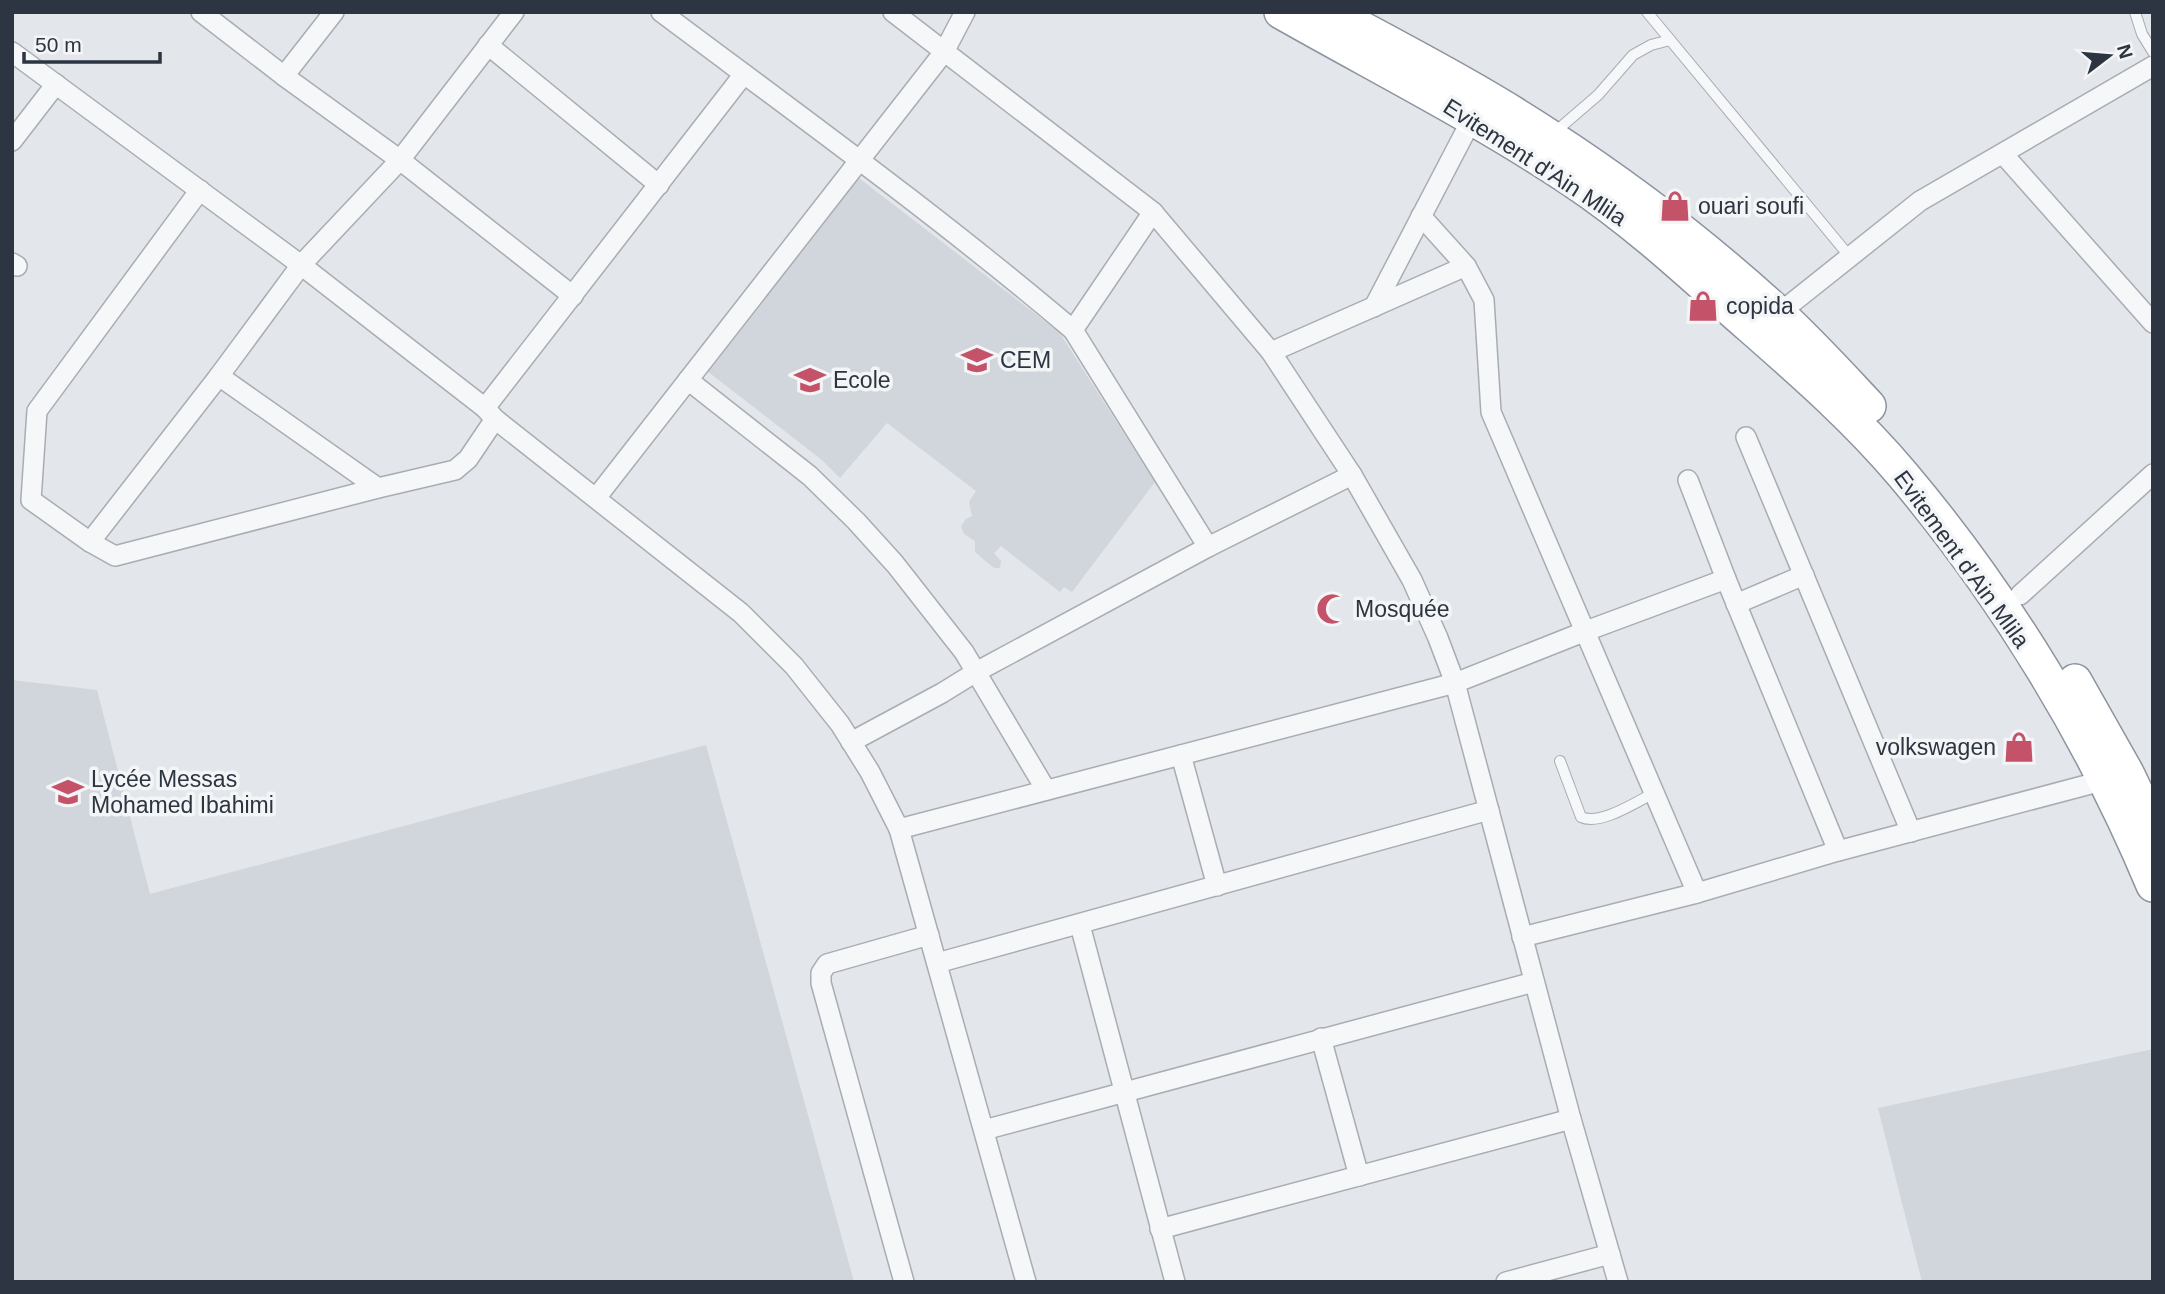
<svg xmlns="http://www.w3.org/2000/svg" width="2165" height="1294" viewBox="0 0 2165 1294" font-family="Helvetica,sans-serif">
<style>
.built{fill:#d1d5dc}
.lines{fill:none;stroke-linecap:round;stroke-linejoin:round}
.service-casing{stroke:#a8adb4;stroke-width:12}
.minor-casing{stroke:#a8adb4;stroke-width:22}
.trunk-casing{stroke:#8c949f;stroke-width:36}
.service{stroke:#f5f7f8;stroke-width:10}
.minor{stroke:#f5f7f8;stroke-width:19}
.trunk{stroke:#fff;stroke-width:33}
.labels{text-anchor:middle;stroke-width:7;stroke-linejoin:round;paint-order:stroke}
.street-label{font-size:23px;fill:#2c3541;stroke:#f3f5f7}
.poi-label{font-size:23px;fill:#2c3541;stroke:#f3f5f7;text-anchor:start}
</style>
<rect width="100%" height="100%" fill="#e3e6ea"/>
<!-- built -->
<g class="built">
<polygon points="855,175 1059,332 1155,482 1072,592 1064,587 1060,592 1001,546 994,553 1001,561 1000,568 994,568 975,552 975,541 964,534 961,526 966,519 972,516 969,502 976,491 887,423 840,478 822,460 707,371"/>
<polygon points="12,680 97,690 150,894 706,745 854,1282 12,1282"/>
<polygon points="2153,1049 2153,1282 1922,1282 1878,1108"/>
</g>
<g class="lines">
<defs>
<g id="service">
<polyline points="1647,12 1850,257"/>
<polyline points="2135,12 2142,34 2153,52"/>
<polyline points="1555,132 1598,95 1633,55 1651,45 1670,40"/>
<path d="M1560 761 1581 817C1600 826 1636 802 1654 793"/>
</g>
<g id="minor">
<polyline points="201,12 284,76 400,160 573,296"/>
<path d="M661 12C800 116 941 218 1073 330"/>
<polyline points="893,12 1153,212 1271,352 1352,475 1412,580 1438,638 1455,683 1571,1119 1618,1282"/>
<polyline points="488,45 659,185"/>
<polyline points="12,52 301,265 485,408 495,419 741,613 794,666 840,724 870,772 899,829 1026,1282"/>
<polyline points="284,76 334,12"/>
<polyline points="12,141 56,84"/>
<polyline points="2003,154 2153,323"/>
<polyline points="200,190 37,411 31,500 90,542 115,556 378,488 455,470 468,459 495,419"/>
<polyline points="1153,212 1073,330 1208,547"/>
<polyline points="1421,216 1466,266 1484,300 1491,412 1697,893"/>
<polyline points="12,263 17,266"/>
<polyline points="1374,307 1472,119"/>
<polyline points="1773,318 1920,201 2153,66"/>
<polyline points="1271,352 1466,266"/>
<polyline points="219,376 378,488"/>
<polyline points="688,380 810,476 856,521 895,564 964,652 1046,790"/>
<polyline points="485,408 744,74"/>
<polyline points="1746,437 1911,832"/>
<polyline points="1688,480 1726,579 1838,851"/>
<polyline points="596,498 944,52 965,12"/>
<polyline points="90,542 219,376 301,265 400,160 514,12"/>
<polyline points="2020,595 2153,474"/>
<polyline points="1736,604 1804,575"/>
<polyline points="851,742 942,693 976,672 1208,547 1352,475"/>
<polyline points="1181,755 1217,886"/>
<polyline points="899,829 1455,683 1586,631 1726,579"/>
<polyline points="1080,925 1175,1282"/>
<polyline points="1522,937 1697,893 1838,851 2113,778"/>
<polyline points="937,963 1489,810"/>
<polyline points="1321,1038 1359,1176"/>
<polyline points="984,1130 1534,982"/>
<polyline points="1160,1229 1571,1119"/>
<polyline points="904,1282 821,983 821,973 827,964 929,935"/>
<polyline points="1506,1282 1610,1254"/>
</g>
<g id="trunk">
<path d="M1281 12C1378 67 1479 118 1572 180 1629 218 1679 263 1729 308 1789 361 1851 413 1903 475 2005 596 2092 739 2153 885"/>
<path d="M1332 12C1405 52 1480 90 1549 136 1629 188 1706 247 1776 311 1809 341 1839 374 1869 406"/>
<polyline points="2075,681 2127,773 2153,827"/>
</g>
</defs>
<!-- service casing -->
<use href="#service" class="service-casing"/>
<!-- minor casing -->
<use href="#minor" class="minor-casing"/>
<!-- trunk casing -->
<use href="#trunk" class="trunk-casing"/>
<!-- service -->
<use href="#service" class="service"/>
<!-- minor -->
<use href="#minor" class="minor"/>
<!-- trunk -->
<use href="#trunk" class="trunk"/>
</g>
<!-- icons -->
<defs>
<symbol id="shop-bare" viewBox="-9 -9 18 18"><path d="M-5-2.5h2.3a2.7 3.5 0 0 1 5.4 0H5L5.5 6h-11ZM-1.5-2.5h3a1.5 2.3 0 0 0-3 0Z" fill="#c4536a" stroke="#f3f5f7" stroke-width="2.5" paint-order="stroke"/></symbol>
<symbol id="school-bare" viewBox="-9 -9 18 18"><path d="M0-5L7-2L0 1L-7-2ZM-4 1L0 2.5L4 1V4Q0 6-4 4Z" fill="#c4536a" stroke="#f3f5f7" stroke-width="2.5" paint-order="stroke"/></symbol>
<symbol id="mosque-bare" viewBox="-9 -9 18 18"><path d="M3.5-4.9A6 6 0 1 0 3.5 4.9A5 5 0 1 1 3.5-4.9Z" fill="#c4536a" stroke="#f3f5f7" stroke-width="2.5" paint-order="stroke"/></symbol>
</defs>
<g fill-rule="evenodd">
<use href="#shop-bare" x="1653" y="184" width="44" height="44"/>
<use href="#shop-bare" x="1681" y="284" width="44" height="44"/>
<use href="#school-bare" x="955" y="338" width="44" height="44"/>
<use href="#school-bare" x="788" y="358" width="44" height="44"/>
<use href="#mosque-bare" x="1310" y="587" width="44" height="44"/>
<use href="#shop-bare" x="1997" y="725" width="44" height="44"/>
<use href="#school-bare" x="46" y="770" width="44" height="44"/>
</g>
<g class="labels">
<!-- street labels -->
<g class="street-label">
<text transform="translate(1535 162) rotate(33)" y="8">Evitement d'Ain Mlila</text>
<text transform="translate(1962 559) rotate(54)" y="8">Evitement d'Ain Mlila</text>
</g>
<!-- poi labels -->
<g class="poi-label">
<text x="1698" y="214">ouari soufi</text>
<text x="1726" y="314">copida</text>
<text x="1000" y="368">CEM</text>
<text x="833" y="388">Ecole</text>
<text x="1355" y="617">Mosquée</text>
<text x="1996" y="755" text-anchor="end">volkswagen</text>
<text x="91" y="787">Lycée Messas<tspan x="91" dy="26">Mohamed Ibahimi</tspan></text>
</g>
</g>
<!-- border -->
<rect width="2165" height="1294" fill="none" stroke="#2c3541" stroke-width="28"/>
<!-- north arrow -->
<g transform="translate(2109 56) rotate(74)" stroke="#f3f5f7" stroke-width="5" paint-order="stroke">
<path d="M0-5L12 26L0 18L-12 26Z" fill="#2c3541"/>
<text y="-10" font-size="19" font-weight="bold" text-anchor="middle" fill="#2c3541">N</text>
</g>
<!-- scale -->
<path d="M24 52v10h136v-10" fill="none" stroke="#2c3541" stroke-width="3.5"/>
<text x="35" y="52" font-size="21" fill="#2c3541" stroke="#f3f5f7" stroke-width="5" paint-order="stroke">50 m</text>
</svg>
